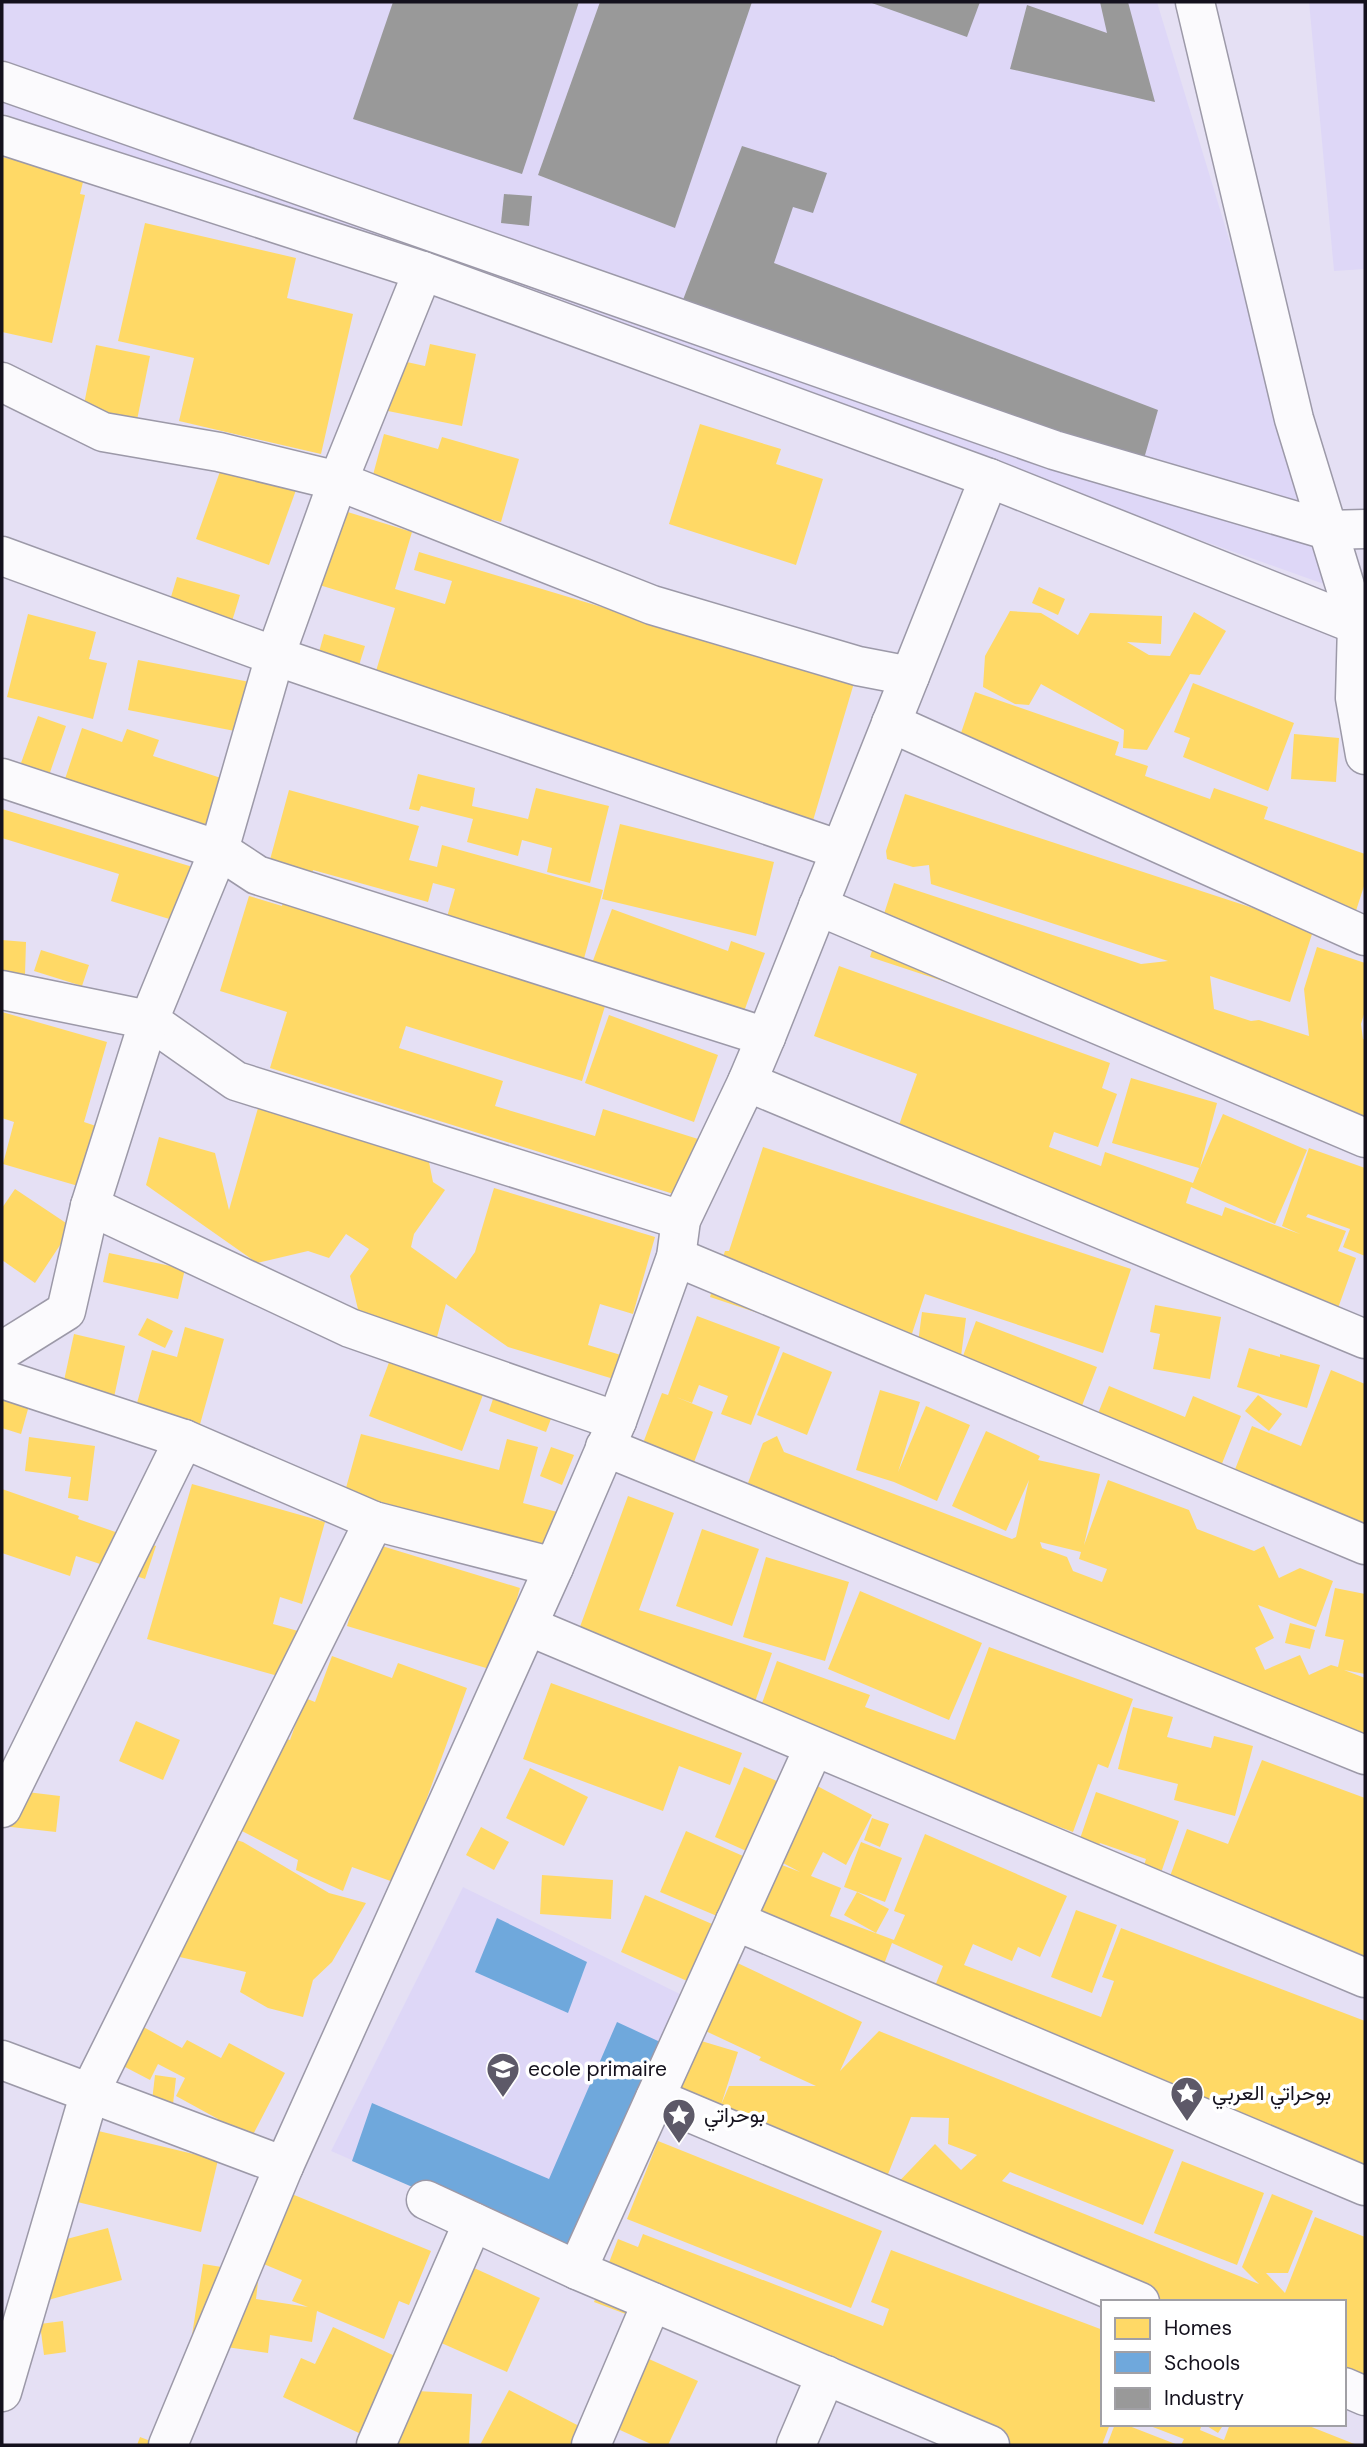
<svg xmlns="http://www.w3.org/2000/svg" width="1367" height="2447" viewBox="0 0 1367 2447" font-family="'DM Sans',Vazirmatn,sans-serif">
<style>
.built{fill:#ded7f7}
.homes{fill:#ffd966;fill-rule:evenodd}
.schools{fill:#6fa8dc}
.industry{fill:#999}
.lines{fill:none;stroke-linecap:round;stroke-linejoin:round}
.minor-casing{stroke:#9c99a8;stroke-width:41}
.minor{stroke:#fbfafd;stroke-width:38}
.labels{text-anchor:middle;stroke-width:7;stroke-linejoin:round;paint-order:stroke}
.poi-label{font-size:21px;fill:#14111d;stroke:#fff;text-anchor:start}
</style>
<rect width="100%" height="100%" fill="#e5e0f4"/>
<!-- built -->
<g class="built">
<polygon points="2,2 1157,2 1335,588 2,113"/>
<polygon points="1309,2 1365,2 1365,269 1334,271"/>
<polygon points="463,1887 690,1999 577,2258 331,2151"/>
</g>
<!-- homes -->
<g class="homes">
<polygon points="12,149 87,166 80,194 85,195 52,343 2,332 2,157 10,159"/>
<polygon points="145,223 296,258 287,298 353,314 321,454 179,421 194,358 118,341"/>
<polygon points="430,344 476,354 462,426 383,410 393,359 425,366"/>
<polygon points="96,345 150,356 137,420 83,409"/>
<polygon points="700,424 781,449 776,464 823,479 796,565 669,524"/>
<polygon points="384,434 438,449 442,437 519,459 501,522 370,486"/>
<polygon points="223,463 296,490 269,565 196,539"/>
<polygon points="338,509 412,532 395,589 445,604 452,581 414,570 419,552 854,683 809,834 367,701 395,608 316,584"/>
<polygon points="177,577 240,595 223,651 167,610"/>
<polygon points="1039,587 1065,599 1058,615 1032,603"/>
<polygon points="1010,611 1041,613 1078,635 1090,613 1162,616 1161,644 1127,642 1149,655 1170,656 1194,612 1226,631 1200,675 1190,674 1147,750 1123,748 1124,730 1041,684 1029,705 1015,704 983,687 985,656"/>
<polygon points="28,614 96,632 89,659 107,663 93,719 7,697"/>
<polygon points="324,634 365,646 356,675 316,663"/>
<polygon points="138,660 260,684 250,734 128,710"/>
<polygon points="1193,683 1294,723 1268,791 1183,757 1190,738 1174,732"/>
<polygon points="975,692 1119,742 1115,755 1148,766 1145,776 1210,799 1214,788 1268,807 1264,819 1365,854 1365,883 1353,920 949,768"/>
<polygon points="38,716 66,726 46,784 17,774"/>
<polygon points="82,728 122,742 127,729 159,740 153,756 221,778 204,829 64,782"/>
<polygon points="1294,734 1339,738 1336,782 1291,779"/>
<polygon points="418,774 475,788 472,806 528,819 536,788 609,806 590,883 547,872 552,848 522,840 518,856 467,842 473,819 421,806 419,811 409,809"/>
<polygon points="289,790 419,826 409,860 437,867 442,845 603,890 583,962 445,924 455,889 433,883 428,902 313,870 308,889 265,878"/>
<polygon points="905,794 1314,928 1290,1002 1210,976 1214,1009 1251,1021 1259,1020 1309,1036 1304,989 1317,947 1365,963 1365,1011 1361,1024 1363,1039 1365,1040 1365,1120 870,957 894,883 1141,964 1168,961 931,884 929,865 913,867 887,859 886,851"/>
<polygon points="2,809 196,868 179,922 111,901 119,874 2,838"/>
<polygon points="620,824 774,862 756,936 602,899"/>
<polygon points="249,896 282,906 283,903 606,1003 582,1081 406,1026 399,1048 503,1081 495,1106 595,1136 603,1109 698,1139 680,1196 270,1068 287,1012 220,991"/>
<polygon points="612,909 728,951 731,941 765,953 741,1020 591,966"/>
<polygon points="2,940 26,942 25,975 2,973"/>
<polygon points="41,950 89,965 82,986 34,971"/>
<polygon points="839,966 1110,1063 1102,1088 1117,1094 1098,1147 1054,1132 1049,1147 1101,1166 1105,1152 1193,1183 1199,1168 1112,1143 1131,1078 1217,1103 1200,1167 1223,1114 1307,1150 1275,1224 1191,1187 1186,1203 1222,1216 1225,1207 1300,1234 1282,1226 1309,1148 1365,1168 1365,1256 1343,1247 1350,1229 1308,1214 1306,1217 1346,1231 1338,1251 1356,1258 1333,1322 886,1162 917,1074 814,1036"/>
<polygon points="2,1012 107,1042 84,1122 102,1128 85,1188 3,1164 14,1122 2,1118"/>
<polygon points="609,1015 718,1055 694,1122 585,1083"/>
<polygon points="258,1108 428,1157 433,1182 445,1190 414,1234 411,1247 456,1279 475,1252 494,1188 655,1237 633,1314 600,1304 588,1345 624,1356 617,1380 508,1347 446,1304 434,1348 362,1326 350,1276 369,1249 346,1234 329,1258 308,1251 257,1263 146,1185 159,1137 215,1153 229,1210"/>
<polygon points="763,1147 1131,1269 1103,1353 925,1294 903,1361 710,1297 725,1251 729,1251"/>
<polygon points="15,1189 72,1227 35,1283 2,1260 2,1208"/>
<polygon points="109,1253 185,1269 178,1299 103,1282"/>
<polygon points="1155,1305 1221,1317 1210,1379 1153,1369 1160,1334 1150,1332"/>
<polygon points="922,1312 966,1318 960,1364 976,1321 1097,1367 1078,1416 914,1374"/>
<polygon points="697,1316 780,1347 751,1425 721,1414 728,1396 699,1385 692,1403 676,1397 713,1412 685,1486 634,1467 662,1393 668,1395"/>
<polygon points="147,1318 173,1331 165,1348 138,1335"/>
<polygon points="185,1327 224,1339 197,1435 133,1417 152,1350 177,1357"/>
<polygon points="74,1334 125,1346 113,1402 62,1390"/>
<polygon points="1249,1348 1280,1357 1280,1354 1320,1365 1307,1408 1237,1387"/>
<polygon points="394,1349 487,1384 462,1451 369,1416"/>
<polygon points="783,1352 832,1372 807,1435 757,1415"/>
<polygon points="1331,1370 1365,1384 1365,1551 1225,1495 1252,1426 1301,1446"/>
<polygon points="1109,1386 1185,1417 1193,1396 1241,1416 1211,1491 1087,1441"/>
<polygon points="497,1387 555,1408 546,1432 489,1411"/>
<polygon points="880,1390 920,1402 898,1472 926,1406 970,1425 937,1501 894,1482 856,1470"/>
<polygon points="2,1394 30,1402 21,1434 2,1428"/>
<polygon points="1258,1395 1282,1414 1269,1431 1245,1411"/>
<path d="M986 1431 1040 1456 1038 1460 1100 1474 1084 1545 1108 1480 1189 1510 1197 1529 1254 1551 1264 1546 1279 1578 1300 1568 1333 1581 1316 1627 1258 1605 1274 1638 1255 1648 1265 1670 1300 1655 1309 1675 1331 1665 1338 1667 1344 1640 1325 1636 1335 1588 1365 1594V1674L1344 1670 1365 1678V1754L736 1515 763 1443 777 1436 784 1452 1012 1539 1016 1537 1029 1480 1006 1531 952 1506ZM1040 1542 1081 1552 1079 1559 1107 1569 1102 1582 1073 1571 1067 1557 1042 1548Z"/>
<polygon points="361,1434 499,1470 507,1439 538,1447 523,1503 565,1514 555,1552 344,1495"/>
<polygon points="29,1437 95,1446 88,1501 68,1498 71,1477 25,1471"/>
<polygon points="551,1447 574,1455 562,1485 540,1476"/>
<polygon points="192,1484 325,1522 302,1604 280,1597 273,1624 298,1631 285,1678 147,1639"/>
<polygon points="2,1489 79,1516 78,1519 156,1546 145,1579 76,1556 70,1576 2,1553"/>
<polygon points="628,1496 674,1513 639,1610 772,1653 749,1719 570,1654"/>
<polygon points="702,1529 759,1549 732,1626 676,1606"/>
<polygon points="372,1543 520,1588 496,1671 347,1626"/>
<polygon points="766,1557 849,1582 825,1661 743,1637"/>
<polygon points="860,1591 982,1643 949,1720 828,1669"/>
<polygon points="1290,1623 1315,1630 1310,1649 1285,1643"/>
<polygon points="989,1647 1133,1699 1108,1768 1098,1764 1073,1832 1046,1822 1039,1841 750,1737 777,1661 870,1695 865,1707 955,1740"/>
<polygon points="332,1656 392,1678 398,1663 467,1688 396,1883 352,1867 343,1891 296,1870 298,1860 238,1829 278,1735 290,1740 305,1698 315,1702"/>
<polygon points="551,1683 742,1753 730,1785 679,1766 663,1811 523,1759"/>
<polygon points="1133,1707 1173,1717 1167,1737 1211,1748 1214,1736 1253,1746 1235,1816 1174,1800 1178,1784 1118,1769"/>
<polygon points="136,1721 180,1740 163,1780 119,1761"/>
<polygon points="1262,1760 1365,1798 1365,1984 1159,1907 1187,1829 1228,1844"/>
<polygon points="744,1767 784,1784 753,1854 715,1837"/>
<polygon points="530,1768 588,1797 564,1846 506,1818"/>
<polygon points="804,1779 872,1815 846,1865 823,1852 811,1876 841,1888 830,1916 894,1940 905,1915 894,1911 925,1834 1067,1896 1040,1957 1018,1947 1012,1961 973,1944 964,1965 1101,2017 1114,1981 1102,1977 1121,1928 1365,2021 1365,2201 929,2001 943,1966 892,1943 875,1988 741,1936 769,1860 800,1872 766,1854"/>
<polygon points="2,1789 60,1796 56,1832 2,1826"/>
<polygon points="1096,1792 1179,1821 1155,1890 1138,1885 1146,1859 1100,1843 1091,1869 1072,1862"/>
<polygon points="872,1818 889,1824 880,1847 864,1840"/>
<polygon points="481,1827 509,1842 494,1870 466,1855"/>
<polygon points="686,1831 743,1856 717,1916 660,1892"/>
<polygon points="223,1836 243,1842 329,1893 366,1903 332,1962 313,1980 303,2017 268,2008 240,1992 246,1972 162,1953"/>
<polygon points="861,1842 902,1858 885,1902 844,1887"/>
<polygon points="542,1875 613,1880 611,1919 540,1914"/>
<polygon points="857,1892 889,1909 876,1933 844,1915"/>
<polygon points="645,1895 719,1927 694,1984 621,1952"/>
<polygon points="1076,1910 1117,1925 1092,1993 1051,1977"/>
<polygon points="729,1959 862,2022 840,2071 879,2031 1174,2150 1143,2225 1010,2172 1002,2181 1259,2284 1242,2267 1272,2194 1313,2211 1288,2273 1266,2273 1285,2293 1315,2217 1365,2237 1365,2406 1344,2397 1344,2302 1107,2302 888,2193 935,2144 961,2170 977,2155 948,2144 949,2118 911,2117 878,2199 665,2113 688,2037 738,2052 721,2105 729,2086 816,2086 759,2060 761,2057 697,2027"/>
<polygon points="125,2017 182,2048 187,2040 221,2058 229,2043 285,2073 243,2154 209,2136 218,2119 176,2096 185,2078 158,2064 150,2080 104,2056"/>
<polygon points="155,2075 176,2078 173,2104 152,2101"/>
<polygon points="82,2127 218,2160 201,2232 65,2199"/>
<polygon points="658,2141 882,2231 851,2308 627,2219"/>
<polygon points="1182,2161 1264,2193 1237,2265 1154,2233"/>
<polygon points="282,2190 431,2251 409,2305 399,2301 384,2339 317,2311 312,2342 270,2335 268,2353 191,2342 203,2264 259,2273 256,2299 308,2307 292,2301 302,2280 254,2260"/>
<polygon points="108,2228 122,2280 48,2300 33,2248"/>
<polygon points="643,2234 883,2326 889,2309 871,2302 891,2250 1103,2330 1103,2424 1110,2424 1102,2445 971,2445 594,2302 618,2239 638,2247"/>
<polygon points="463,2263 540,2298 507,2372 430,2338"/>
<polygon points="63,2321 66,2352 44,2355 40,2324"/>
<polygon points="333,2327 397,2357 361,2434 283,2397 301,2358 315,2364"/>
<polygon points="640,2355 698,2381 668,2445 653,2445 609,2425"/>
<polygon points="398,2390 472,2394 469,2445 395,2445"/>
<polygon points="509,2390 583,2428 574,2445 480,2445"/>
<polygon points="1115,2424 1124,2424 1178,2445 1107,2445"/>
<polygon points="1145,2424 1202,2424 1200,2430 1224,2440 1230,2424 1304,2424 1357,2445 1181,2445 1184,2439"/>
<polygon points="1208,2424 1224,2424 1218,2433 1207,2426"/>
<polygon points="140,2437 161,2445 137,2445"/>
</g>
<!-- schools -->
<g class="schools">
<polygon points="497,1918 587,1962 568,2013 475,1972"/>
<polygon points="617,2022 671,2047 577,2258 352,2161 372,2103 549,2179"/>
</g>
<!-- industry -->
<g class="industry">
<polygon points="393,2 579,2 522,174 353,119"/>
<polygon points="600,2 752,2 675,228 538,175"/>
<polygon points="869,2 980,2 967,37"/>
<polygon points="1100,2 1128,2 1155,102 1010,69 1027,5 1107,33"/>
<polygon points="742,146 827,173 813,213 793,207 774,263 1158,410 1141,469 681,305"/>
<polygon points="504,194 532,196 529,226 501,223"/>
</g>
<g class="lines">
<defs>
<g id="minor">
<polyline points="1195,2 1294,419 1357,625 1355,698 1365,755"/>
<polyline points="2,81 1054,450 1327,530 1365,529"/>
<polyline points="2,135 423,271 989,478 766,1037 747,1082 681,1220 676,1257 617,1421 554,1567 374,1521 184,1439 2,1379"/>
<polyline points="2,382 103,432 219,452 338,481 652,605 858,666 910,676"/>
<polyline points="989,478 1357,625"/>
<polyline points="2,556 275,656 840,850"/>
<polyline points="891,723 1365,936"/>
<polyline points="2,778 219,850 257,875 766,1037"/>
<polyline points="818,906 1365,1138"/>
<polyline points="2,990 149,1020 236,1081 681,1220"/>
<polyline points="747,1082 1365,1339"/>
<polyline points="90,1206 350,1328 617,1421"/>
<polyline points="676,1257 1365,1545"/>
<polyline points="2,1351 66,1311 90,1206 149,1020 219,850 275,656 338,481 423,271"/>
<polyline points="605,1447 1365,1755"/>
<polyline points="528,1626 1365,1978"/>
<polyline points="2,1808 184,1439"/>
<polyline points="735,1921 1365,2186"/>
<polyline points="2,2060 284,2166 554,1567"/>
<polyline points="655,2098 1140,2302"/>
<polyline points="426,2200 577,2270 990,2445"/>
<polyline points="577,2270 814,1747"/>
<polyline points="1344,2387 1365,2396"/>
<polyline points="2,2392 90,2092 374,1521"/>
<polyline points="168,2445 284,2166"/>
<polyline points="376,2445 473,2222"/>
<polyline points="591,2445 652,2302"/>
<polyline points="796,2445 826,2375"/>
</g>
</defs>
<!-- minor casing -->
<use href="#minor" class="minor-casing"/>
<!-- minor -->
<use href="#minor" class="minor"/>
</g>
<!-- icons -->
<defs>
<symbol id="school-pin" viewBox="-11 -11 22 30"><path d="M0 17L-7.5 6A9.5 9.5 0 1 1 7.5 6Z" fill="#5d5968" stroke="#fff"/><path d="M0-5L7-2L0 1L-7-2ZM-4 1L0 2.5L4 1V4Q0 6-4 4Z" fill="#fff"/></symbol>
<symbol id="sight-pin" viewBox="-11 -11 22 30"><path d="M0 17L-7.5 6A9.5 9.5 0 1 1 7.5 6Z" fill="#5d5968" stroke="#fff"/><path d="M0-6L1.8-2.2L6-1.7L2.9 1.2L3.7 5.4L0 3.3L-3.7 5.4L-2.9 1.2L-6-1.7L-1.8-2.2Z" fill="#fff"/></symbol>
</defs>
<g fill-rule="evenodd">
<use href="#school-pin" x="484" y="2050" width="38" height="52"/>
<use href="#sight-pin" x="1168" y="2074" width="38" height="52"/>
<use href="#sight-pin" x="660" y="2096" width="38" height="52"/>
</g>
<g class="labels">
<!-- poi labels -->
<g class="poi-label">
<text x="528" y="2076">ecole primaire</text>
<text x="1212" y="2100">بوحراتي العربي</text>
<text x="704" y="2122">بوحراتي</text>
</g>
</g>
<!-- border -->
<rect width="1367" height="2447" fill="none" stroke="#14111d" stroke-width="7"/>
<!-- legend -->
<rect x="1101" y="2300" width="245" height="126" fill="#ffffff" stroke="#a1a0a5" stroke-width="2"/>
<rect x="1115" y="2318" width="35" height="21" fill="#ffd966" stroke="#a1a0a5" stroke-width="2"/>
<text x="1164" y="2335" font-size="21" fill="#14111d">Homes</text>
<rect x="1115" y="2352" width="35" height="21" fill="#6fa8dc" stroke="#a1a0a5" stroke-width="2"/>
<text x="1164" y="2370" font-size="21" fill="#14111d">Schools</text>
<rect x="1115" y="2388" width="35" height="21" fill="#999999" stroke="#a1a0a5" stroke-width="2"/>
<text x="1164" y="2405" font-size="21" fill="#14111d">Industry</text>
</svg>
